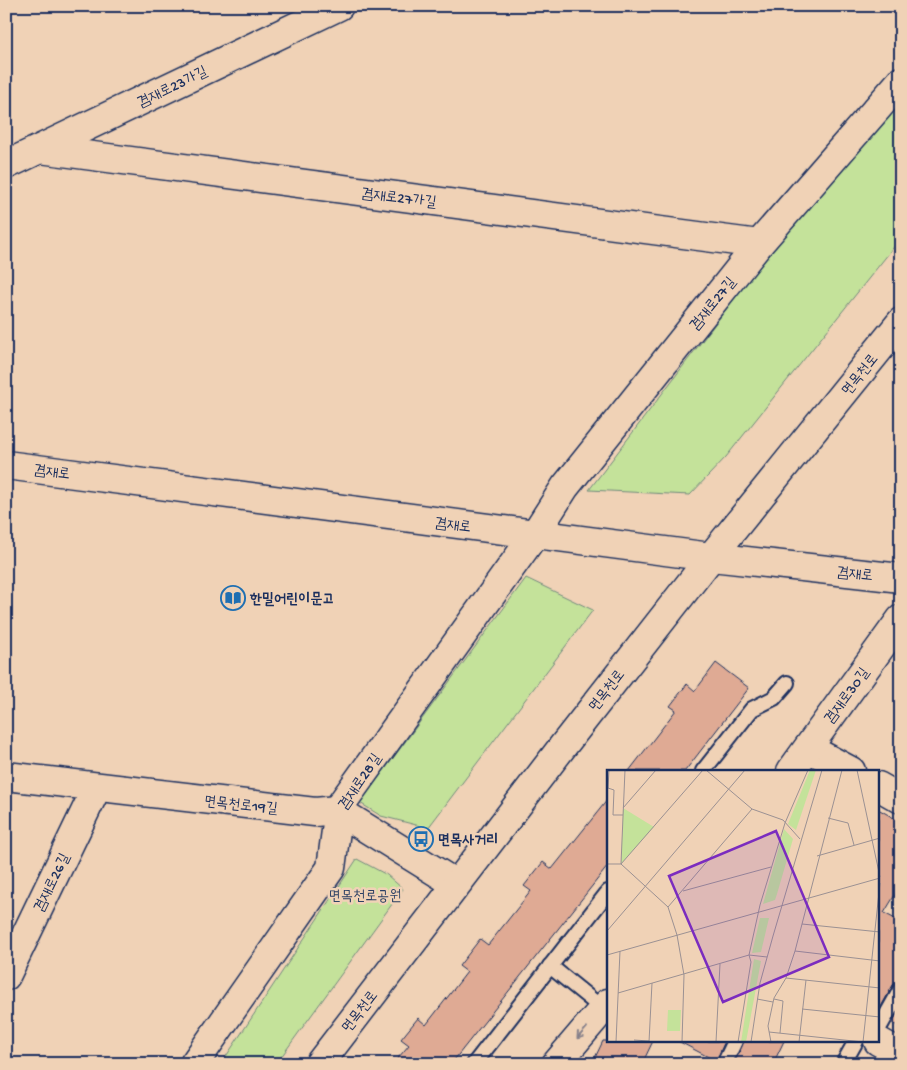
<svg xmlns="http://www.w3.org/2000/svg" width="907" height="1070" viewBox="0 0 907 1070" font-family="'Gochi Hand','Poor Story',sans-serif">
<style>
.green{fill:#c4e29a;stroke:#70887c}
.building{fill:#dfaa94;stroke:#1b2f5e}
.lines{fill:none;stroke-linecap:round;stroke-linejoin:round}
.lane-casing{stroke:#1b2f5e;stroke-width:18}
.street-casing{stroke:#1b2f5e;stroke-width:31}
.secondary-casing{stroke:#1b2f5e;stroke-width:31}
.lane{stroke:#f0d2b6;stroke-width:14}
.street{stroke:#f0d2b6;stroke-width:28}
.secondary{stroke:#f0d2b6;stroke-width:28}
.oneway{stroke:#86808a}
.labels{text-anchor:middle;stroke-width:5;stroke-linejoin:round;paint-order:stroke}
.street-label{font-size:15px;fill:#1b2f5e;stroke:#f0d2b6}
.poi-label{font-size:15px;font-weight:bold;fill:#1b2f5e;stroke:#f0d2b6;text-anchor:start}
.park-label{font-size:15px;fill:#2c4164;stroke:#f0d2b6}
.inset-road{fill:none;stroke:#9b9193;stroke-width:1}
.view{fill:#7b2cbf;fill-opacity:0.15;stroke:#7b2cbf;stroke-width:2.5}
.inset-edge{fill:none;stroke:#1b2f5e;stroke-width:2.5}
</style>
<rect width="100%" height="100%" fill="#f0d2b6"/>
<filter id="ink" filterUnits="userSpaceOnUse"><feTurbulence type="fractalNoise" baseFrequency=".02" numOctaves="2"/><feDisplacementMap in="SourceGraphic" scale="10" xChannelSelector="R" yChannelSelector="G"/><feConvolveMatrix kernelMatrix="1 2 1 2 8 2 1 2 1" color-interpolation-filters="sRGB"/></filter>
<g filter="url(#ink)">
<!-- green -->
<g class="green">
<polygon points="901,98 901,238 726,457 690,495 589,490 762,262"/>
<polygon points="526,578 593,610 428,828 381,816 360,803"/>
<polygon points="357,859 387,875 403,889 276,1064 221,1064"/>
</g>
<!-- building -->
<g class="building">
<polygon points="716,663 749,688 685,771 629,771 676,710 670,706 687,684 695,691"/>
<polygon points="608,799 608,866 451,1064 393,1064 409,1045 401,1039 418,1018 426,1025 467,972 459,966 480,939 488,945 531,891 524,886 543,862 552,869"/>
<polygon points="878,809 901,822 901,885 884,913 901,922 901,980 893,985 878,1012"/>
<polygon points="901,1007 901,1027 892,1023"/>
<polygon points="603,1041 653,1041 642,1064 592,1064"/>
<polygon points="678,1041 725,1041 716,1061"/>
<polygon points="744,1041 784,1041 773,1064 734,1064"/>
</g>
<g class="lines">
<defs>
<g id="lane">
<polyline points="703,771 752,709 774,698 787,683"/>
<polyline points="550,966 603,1009"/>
<polyline points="878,1030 901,989"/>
<polyline points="474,1064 608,892"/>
<polyline points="724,1064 735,1041"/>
<polyline points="843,1064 856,1041"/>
</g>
<g id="street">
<polyline points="40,149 759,244"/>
<polyline points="6,165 339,6"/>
<polyline points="808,748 851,771"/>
<polyline points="791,771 901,619"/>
<polyline points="6,776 315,812 337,810 456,884"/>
<polyline points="878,786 901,799"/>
<polyline points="6,976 97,787"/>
<polyline points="878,1041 901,1054"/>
<polyline points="194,1064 331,868 337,823 337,810 535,534 565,487 759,244 901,81"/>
<polyline points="556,1064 608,1003"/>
</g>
<g id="secondary">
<polyline points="6,465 711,557 901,578"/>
<polyline points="319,1064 563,746 711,557 901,322"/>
</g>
</defs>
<!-- lane casing -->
<use href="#lane" class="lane-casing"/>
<!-- street casing -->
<use href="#street" class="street-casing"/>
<!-- secondary casing -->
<use href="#secondary" class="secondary-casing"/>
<!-- lane -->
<use href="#lane" class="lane"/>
<!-- street -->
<use href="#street" class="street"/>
<!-- secondary -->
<use href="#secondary" class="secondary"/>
</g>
<!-- one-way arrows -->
<defs><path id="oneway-shaft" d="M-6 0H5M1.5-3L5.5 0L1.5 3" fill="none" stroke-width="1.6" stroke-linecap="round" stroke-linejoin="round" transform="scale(1.25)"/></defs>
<use class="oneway" href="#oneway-shaft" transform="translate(582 1033) rotate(131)"/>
</g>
<!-- icons -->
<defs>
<symbol id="library-ring" viewBox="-11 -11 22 22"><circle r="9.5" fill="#f0d2b6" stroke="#1f6fb2" stroke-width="1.5"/><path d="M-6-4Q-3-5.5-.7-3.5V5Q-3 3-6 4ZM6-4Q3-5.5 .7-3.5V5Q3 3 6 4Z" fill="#1f6fb2"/></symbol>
<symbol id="bus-ring" viewBox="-11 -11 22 22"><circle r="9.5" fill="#f0d2b6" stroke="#1f6fb2" stroke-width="1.5"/><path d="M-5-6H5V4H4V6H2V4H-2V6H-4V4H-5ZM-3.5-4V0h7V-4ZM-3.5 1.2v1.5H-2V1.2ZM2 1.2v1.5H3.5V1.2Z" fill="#1f6fb2"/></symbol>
</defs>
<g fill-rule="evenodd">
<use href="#library-ring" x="219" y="584" width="28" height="28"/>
<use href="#bus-ring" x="407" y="825" width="28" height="28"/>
</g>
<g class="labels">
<!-- street labels -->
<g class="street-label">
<text transform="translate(172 86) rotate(-26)" y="5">겸재로23가길</text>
<text transform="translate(399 197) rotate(7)" y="5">겸재로27가길</text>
<text transform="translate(712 303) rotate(-51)" y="5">겸재로27길</text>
<text transform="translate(859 374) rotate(-51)" y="5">면목천로</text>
<text transform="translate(52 471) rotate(7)" y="5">겸재로</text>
<text transform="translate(453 524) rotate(7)" y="5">겸재로</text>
<text transform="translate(855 573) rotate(6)" y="5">겸재로</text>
<text transform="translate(606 690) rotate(-52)" y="5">면목천로</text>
<text transform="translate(846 695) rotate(-54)" y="5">겸재로30길</text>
<text transform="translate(359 781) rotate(-56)" y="5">겸재로28길</text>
<text transform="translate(241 804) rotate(6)" y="5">면목천로19길</text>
<text transform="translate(51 882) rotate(-64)" y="5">겸재로26길</text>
<text transform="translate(359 1011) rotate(-52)" y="5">면목천로</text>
</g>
<!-- poi labels -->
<g class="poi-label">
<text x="250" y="603">한밀어린이문고</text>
<text x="438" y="844">면목사거리</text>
</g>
<!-- park labels -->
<g class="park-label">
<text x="365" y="900">면목천로공원</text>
</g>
</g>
<!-- overview -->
<g transform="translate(607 770)">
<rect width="272" height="272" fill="#f0d2b6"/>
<path d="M203 0H209L189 60 181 54ZM16 38 47 57 14 94ZM177 59 186 69 170 124 168 130 156 134ZM153 148H162L154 182 145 183ZM147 189 154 191 139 272H134ZM61 240H74L73 261H60Z" fill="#c4e29a"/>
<path class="inset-road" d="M2 0 1 18 7 20 6 45H16M18 0 14 94 61 137 70 165 77 205 75 272M99 0 145 39 176 50 193 69M250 0 273 107M16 38 49 0M221 48 241 53 247 75M210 86 273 68M0 94H14L96 0M76 121 164 97M61 137 145 39M195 154 273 162M0 161 138 0M188 181 273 191M0 185 273 108M179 208 273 218M11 223 142 185 160 187M150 229 166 232M167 229 176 231 173 263M195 239 273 247M162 262 256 272 273 113M27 270 42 271M9 272 13 181M42 272 45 213M109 272 113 194M131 272 144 192 142 185 153 135 178 53 201 0M144 272 153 213 166 166 215 0M164 272 161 256 167 228 179 208 188 181 235 0M192 272 199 210"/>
<path class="view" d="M169 61 222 187 116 232 62 106Z"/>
<rect width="272" height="272" class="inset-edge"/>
</g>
<!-- margin -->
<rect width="907" height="1070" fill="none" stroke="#f0d2b6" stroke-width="25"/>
<rect x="12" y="12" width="882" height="1045" fill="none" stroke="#1b2f5e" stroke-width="2" filter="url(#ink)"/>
</svg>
